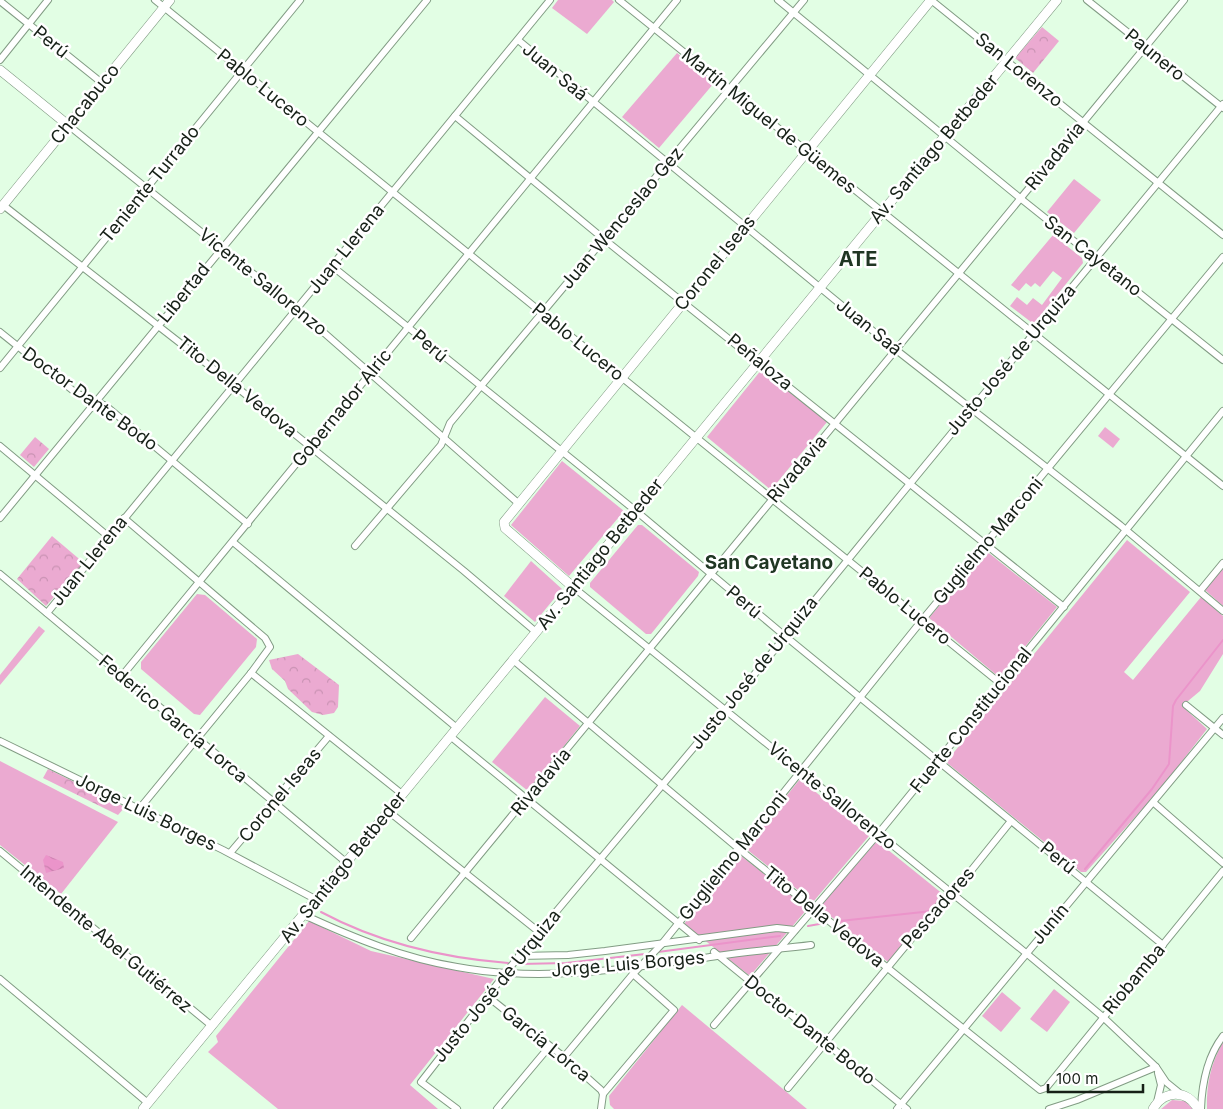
<svg xmlns="http://www.w3.org/2000/svg" width="1223" height="1109" viewBox="0 0 1223 1109" font-family="Inter,sans-serif">
<style>
.grass{fill:#ebaad1}
.forest{fill:url(#forest-crowns)}
.water{fill:url(#water-waves)}
.lines{fill:none;stroke-linecap:round;stroke-linejoin:round}
.stream{stroke:#eb94ca;stroke-width:2}
.street-casing{stroke:#829c84;stroke-width:8}
.secondary-casing{stroke:#829c84;stroke-width:10}
.street{stroke:#fff;stroke-width:6}
.secondary{stroke:#fff;stroke-width:9}
.labels{text-anchor:middle;stroke-width:5;stroke-linejoin:round;paint-order:stroke}
.street-label{font-size:18px;fill:#162017;stroke:#fff}
.neighbourhood-label{font-size:19px;font-weight:bold;fill:#203623;stroke:#fff}
.quarter-label{font-size:20px;font-weight:bold;fill:#203623;stroke:#fff}
</style>
<defs>
<pattern id="forest-crowns" width="20" height="18" patternUnits="userSpaceOnUse" patternTransform="scale(1.25)"><rect width="20" height="18" fill="#ebaad1"/><path d="M2 6a3 3 0 1 1 6 0M12 15a3 3 0 1 1 6 0" fill="none" stroke="#c992b3"/></pattern>
<pattern id="water-waves" width="16" height="10" patternUnits="userSpaceOnUse" patternTransform="scale(1.25)"><rect width="16" height="10" fill="#eb94ca"/><path d="M0 5q4-4 8 0t8 0" fill="none" stroke="#c97fad"/></pattern>
</defs>
<rect width="100%" height="100%" fill="#e2fee4"/>
<!-- grass -->
<g class="grass">
<polygon points="558,0 612,0 614,2 587,34 552,8"/>
<polygon points="677,53 714,83 659,148 622,117"/>
<polygon points="1074,179 1101,200 1074,233 1047,212"/>
<polygon points="1053,235 1082,258 1083,263 1035,322 1031,322 1010,306 1017,297 1027,305 1033,298 1042,305 1062,278 1053,271 1040,287 1035,283 1031,287 1026,283 1019,291 1011,285"/>
<polygon points="762,369 827,422 771,490 707,437"/>
<polygon points="1105,427 1120,439 1113,448 1098,436"/>
<polygon points="562,461 624,511 569,576 511,525"/>
<polygon points="638,525 642,525 699,572 698,576 651,634 646,634 590,587 590,583"/>
<polygon points="1127,540 1190,592 1124,672 1133,680 1201,597 1223,616 1223,654 1200,691 1182,706 1207,729 1162,787 1086,872 1081,872 946,762"/>
<polygon points="985,550 1057,607 1000,678 929,618"/>
<polygon points="531,561 562,589 535,622 504,596"/>
<polygon points="1223,567 1223,606 1205,590"/>
<polygon points="197,594 205,595 257,639 256,647 200,715 194,714 141,669 141,662"/>
<polygon points="39,626 45,631 0,685 0,675"/>
<polygon points="545,697 580,726 528,791 492,762"/>
<polygon points="0,761 118,822 61,894 0,845"/>
<polygon points="800,779 869,836 813,902 745,848"/>
<polygon points="877,841 944,895 888,962 819,907"/>
<polygon points="740,855 808,908 750,976 684,924"/>
<polygon points="309,921 371,951 494,979 410,1085 438,1109 278,1109 208,1052 218,1042 216,1036"/>
<polygon points="1054,989 1070,1002 1047,1032 1030,1019"/>
<polygon points="1002,992 1021,1008 1001,1032 982,1016"/>
<polygon points="682,1005 807,1109 614,1109 610,1105 609,1096"/>
<path d="M1223 1042V1109H1207C1206 1085 1211 1063 1223 1042Z"/>
<polygon points="1172,1100 1185,1101 1193,1109 1161,1109"/>
</g>
<!-- forest -->
<g class="forest">
<polygon points="1042,27 1059,41 1033,73 1015,58"/>
<polygon points="35,437 49,449 34,467 20,455"/>
<polygon points="52,536 84,563 46,606 17,579"/>
<polygon points="298,654 339,685 338,707 334,713 323,715 312,712 288,689 285,681 272,669 269,660"/>
<polygon points="48,769 125,807 118,815 43,778"/>
</g>
<!-- water -->
<polygon class="water" points="46,855 63,862 64,868 46,873 43,860"/>
<g class="lines">
<!-- stream -->
<g class="stream">
<polyline points="1085,869 1152,789 1169,764 1173,706 1176,700 1223,640"/>
<path d="M321 912C377 942 444 958 508 963"/>
<polyline points="840,921 932,911"/>
<polyline points="808,926 825,923"/>
<polyline points="658,952 780,936"/>
<polyline points="520,964 566,963 645,954"/>
</g>
<defs>
<g id="street">
<polyline points="155,0 1001,684"/>
<polyline points="619,0 1223,486"/>
<polyline points="778,0 1020,198 1223,360"/>
<polyline points="931,0 1223,235"/>
<polyline points="1087,0 1223,108"/>
<polyline points="0,1 102,83"/>
<polyline points="518,40 895,349 1120,525 1223,611"/>
<polyline points="0,60 48,0"/>
<polyline points="455,116 605,240 1064,607"/>
<polyline points="68,125 297,309 518,503"/>
<polyline points="3,205 234,385 464,571 536,632"/>
<polyline points="332,266 636,511 785,636 1163,945"/>
<polyline points="0,332 76,393 106,406 248,524"/>
<polyline points="0,368 300,0"/>
<polyline points="0,446 109,537"/>
<polyline points="0,518 427,0"/>
<polyline points="124,518 265,638 270,647 251,673 140,808"/>
<polyline points="233,542 457,728"/>
<polyline points="355,546 441,445 450,423 804,0"/>
<polyline points="0,574 347,863"/>
<polyline points="573,587 1026,953 1103,1017 1156,1067 1166,1082 1182,1095"/>
<polyline points="1200,591 1223,563"/>
<polyline points="47,613 550,0"/>
<polyline points="513,660 739,849 1040,1090 1046,1088 1223,871"/>
<polyline points="251,673 402,794"/>
<polyline points="121,677 677,0"/>
<polyline points="1186,705 1223,735"/>
<polyline points="450,736 699,940"/>
<polyline points="0,741 223,850 317,900"/>
<polyline points="1154,803 1223,863"/>
<polyline points="388,811 539,932"/>
<polyline points="0,851 212,1026"/>
<polyline points="230,853 329,736"/>
<path d="M304 915C354 938 403 958 457 967 543 983 633 968 717 956 749 951 780 949 811 945"/>
<polyline points="411,938 1184,0"/>
<polyline points="714,952 907,1109"/>
<polyline points="519,956 568,955 605,951 777,928 795,930"/>
<polyline points="0,979 148,1103"/>
<polyline points="487,996 564,1057 601,1090 603,1094"/>
<polyline points="714,1025 878,834 1223,411"/>
<polyline points="564,1057 633,974 661,945 923,619 1223,257"/>
<polyline points="788,1088 950,892 958,887 1011,821"/>
<polyline points="1157,1102 1161,1085 1158,1073"/>
<polyline points="457,1109 421,1082 519,956 726,709 904,491 1223,104"/>
<polyline points="497,1109 549,1047"/>
<polyline points="601,1109 603,1094 674,1010 633,974"/>
<polyline points="897,1109 1223,718"/>
<polyline points="1049,1109 1077,1100 1156,1067"/>
<path d="M1201 1109C1202 1082 1207 1057 1223 1036"/>
</g>
<g id="secondary">
<polyline points="0,70 68,125"/>
<polyline points="0,209 170,0"/>
<polyline points="573,587 505,528 504,522 931,0"/>
<polyline points="143,1109 1057,0"/>
<path d="M1153 1109C1164 1090 1187 1089 1198 1109"/>
</g>
</defs>
<!-- street casing -->
<use href="#street" class="street-casing"/>
<!-- secondary casing -->
<use href="#secondary" class="secondary-casing"/>
<!-- street -->
<use href="#street" class="street"/>
<!-- secondary -->
<use href="#secondary" class="secondary"/>
</g>
<g class="labels">
<!-- street labels -->
<g class="street-label">
<text transform="translate(51 42) rotate(39)" y="6">Perú</text>
<text transform="translate(1155 55) rotate(39)" y="6">Paunero</text>
<text transform="translate(1019 70) rotate(39)" y="6">San Lorenzo</text>
<text transform="translate(555 72) rotate(40)" y="6">Juan Saá</text>
<text transform="translate(263 88) rotate(39)" y="6">Pablo Lucero</text>
<text transform="translate(85 104) rotate(-51)" y="6">Chacabuco</text>
<text transform="translate(769 121) rotate(39)" y="6">Martín Miguel de Güemes</text>
<text transform="translate(934 149) rotate(-50)" y="6">Av. Santiago Betbeder</text>
<text transform="translate(1055 156) rotate(-51)" y="6">Rivadavia</text>
<text transform="translate(150 184) rotate(-51)" y="6">Teniente Turrado</text>
<text transform="translate(622 218) rotate(-50)" y="6">Juan Wenceslao Gez</text>
<text transform="translate(346 249) rotate(-51)" y="6">Juan Llerena</text>
<text transform="translate(1093 256) rotate(38)" y="6">San Cayetano</text>
<text transform="translate(715 263) rotate(-51)" y="6">Coronel Iseas</text>
<text transform="translate(263 282) rotate(39)" y="6">Vicente Sallorenzo</text>
<text transform="translate(184 293) rotate(-51)" y="6">Libertad</text>
<text transform="translate(869 327) rotate(39)" y="6">Juan Saá</text>
<text transform="translate(578 342) rotate(39)" y="6">Pablo Lucero</text>
<text transform="translate(430 346) rotate(40)" y="6">Perú</text>
<text transform="translate(1011 360) rotate(-50)" y="6">Justo José de Urquiza</text>
<text transform="translate(760 362) rotate(39)" y="6">Peñaloza</text>
<text transform="translate(237 387) rotate(39)" y="6">Tito Della Vedova</text>
<text transform="translate(90 399) rotate(36)" y="6">Doctor Dante Bodo</text>
<text transform="translate(342 408) rotate(-51)" y="6">Gobernador Alric</text>
<text transform="translate(797 469) rotate(-50)" y="6">Rivadavia</text>
<text transform="translate(988 541) rotate(-50)" y="6">Guglielmo Marconi</text>
<text transform="translate(600 554) rotate(-51)" y="6">Av. Santiago Betbeder</text>
<text transform="translate(89 561) rotate(-51)" y="6">Juan Llerena</text>
<text transform="translate(744 602) rotate(40)" y="6">Perú</text>
<text transform="translate(905 606) rotate(39)" y="6">Pablo Lucero</text>
<text transform="translate(754 673) rotate(-51)" y="6">Justo José de Urquiza</text>
<text transform="translate(173 719) rotate(40)" y="6">Federico García Lorca</text>
<text transform="translate(971 720) rotate(-51)" y="6">Fuerte Constitucional</text>
<text transform="translate(541 782) rotate(-50)" y="6">Rivadavia</text>
<text transform="translate(280 795) rotate(-50)" y="6">Coronel Iseas</text>
<text transform="translate(832 796) rotate(39)" y="6">Vicente Sallorenzo</text>
<text transform="translate(146 812) rotate(26)" y="6">Jorge Luis Borges</text>
<text transform="translate(733 856) rotate(-51)" y="6">Guglielmo Marconi</text>
<text transform="translate(1058 858) rotate(39)" y="6">Perú</text>
<text transform="translate(343 867) rotate(-51)" y="6">Av. Santiago Betbeder</text>
<text transform="translate(938 908) rotate(-49)" y="6">Pescadores</text>
<text transform="translate(824 917) rotate(39)" y="6">Tito Della Vedova</text>
<text transform="translate(1050 924) rotate(-50)" y="6">Junín</text>
<text transform="translate(106 939) rotate(40)" y="6">Intendente Abel Gutiérrez</text>
<text transform="translate(628 964) rotate(-5)" y="6">Jorge Luis Borges</text>
<text transform="translate(1134 979) rotate(-50)" y="6">Riobamba</text>
<text transform="translate(497 986) rotate(-51)" y="6">Justo José de Urquiza</text>
<text transform="translate(810 1030) rotate(39)" y="6">Doctor Dante Bodo</text>
<text transform="translate(546 1044) rotate(39)" y="6">García Lorca</text>
</g>
<!-- neighbourhood labels -->
<g class="neighbourhood-label">
<text x="769" y="569">San Cayetano</text>
</g>
<!-- quarter labels -->
<g class="quarter-label">
<text x="858" y="266">ATE</text>
</g>
</g>
<!-- scale -->
<path d="M1048 1084v8h95v-8" fill="none" stroke="#162017" stroke-width="2.5"/>
<text x="1056" y="1084" font-size="15" fill="#162017" stroke="#ffffff" stroke-width="4" paint-order="stroke">100 m</text>
</svg>
